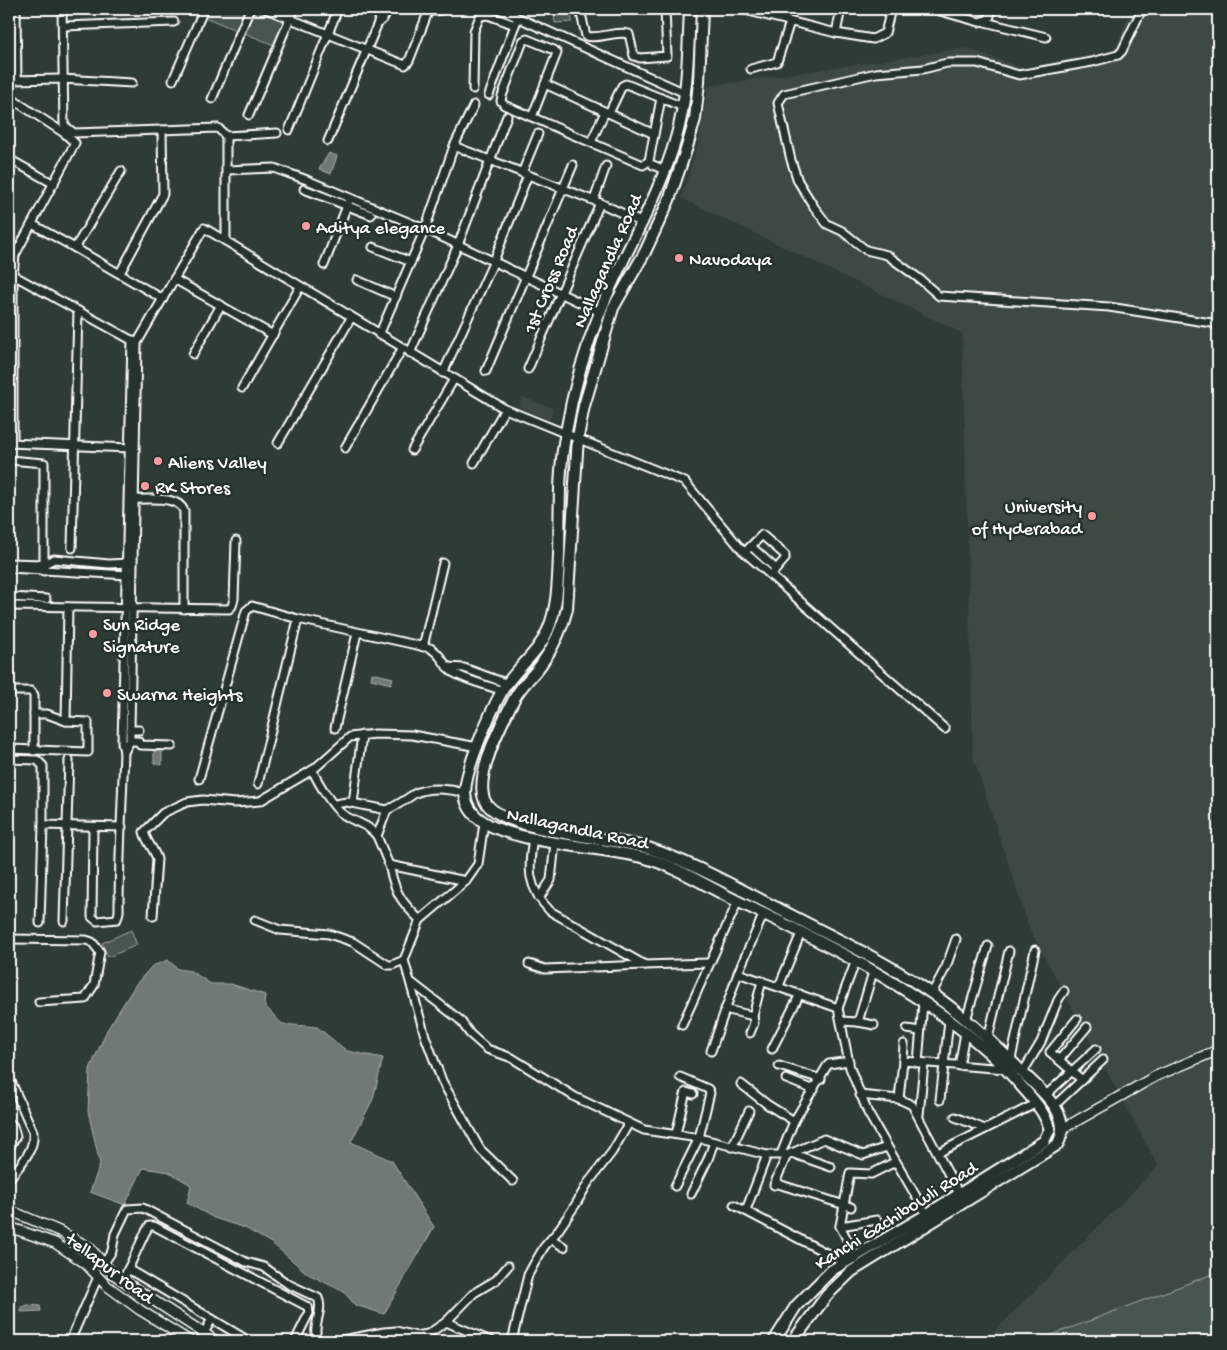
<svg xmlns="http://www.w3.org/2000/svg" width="1227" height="1350" viewBox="0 0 1227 1350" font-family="'Gochi Hand',sans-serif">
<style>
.built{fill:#3c4842}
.green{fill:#4a544f;stroke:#a4aaa7}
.water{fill:#707975;stroke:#a9afac}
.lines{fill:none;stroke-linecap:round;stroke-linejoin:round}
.minor-casing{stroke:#fff;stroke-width:11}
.tertiary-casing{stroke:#fff;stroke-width:12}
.secondary-casing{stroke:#fff;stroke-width:14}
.minor{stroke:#26332d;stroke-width:7}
.tertiary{stroke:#26332d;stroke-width:9}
.secondary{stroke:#26332d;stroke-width:10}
.poi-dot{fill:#ff9aa2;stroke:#26332d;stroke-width:2}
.labels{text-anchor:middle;stroke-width:5;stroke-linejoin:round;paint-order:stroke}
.poi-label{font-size:19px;fill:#fff;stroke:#26332d;text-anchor:start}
.street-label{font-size:19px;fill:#fff;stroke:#26332d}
</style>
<rect width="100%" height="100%" fill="#2f3b35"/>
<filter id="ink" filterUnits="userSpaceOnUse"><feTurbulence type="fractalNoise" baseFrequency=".02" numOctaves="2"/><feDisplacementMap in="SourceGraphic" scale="10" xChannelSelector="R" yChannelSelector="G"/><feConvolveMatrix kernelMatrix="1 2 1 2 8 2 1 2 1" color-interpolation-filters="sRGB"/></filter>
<g filter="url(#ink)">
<!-- built -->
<g class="built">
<polygon points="1131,9 1218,9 1218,1341 985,1341 1158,1166 1030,930 973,757 962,333 681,198 699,141 708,86 967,48 1023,68 1115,50"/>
<polygon points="522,397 553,408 550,420 518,407"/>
</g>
<!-- green -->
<g class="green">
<polygon points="206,9 245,9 236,30 202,16"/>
<polygon points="252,9 284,21 274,45 242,32"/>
<polygon points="553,9 571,9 572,22 555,23"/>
<polygon points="131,930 137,945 108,957 102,943"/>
<polygon points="1218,1272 1218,1341 1036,1341"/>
</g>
<!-- water -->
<g class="water">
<polygon points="329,153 337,156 331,174 319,169"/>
<polygon points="372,673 393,678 391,684 371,679"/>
<polygon points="154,751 162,751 162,765 154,763"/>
<polygon points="168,960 178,969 191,971 211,984 231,984 265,995 264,1005 282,1024 317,1027 347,1051 383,1058 373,1099 351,1142 392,1161 434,1227 384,1314 355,1305 344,1292 308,1274 273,1244 245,1228 214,1218 187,1203 191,1185 169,1172 143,1168 125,1205 90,1192 100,1164 88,1111 90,1069 107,1030 136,984 152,966"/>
<polygon points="28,1305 40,1306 41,1311 21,1312 21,1307"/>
</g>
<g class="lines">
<defs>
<g id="minor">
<polyline points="16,9 17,80"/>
<polyline points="62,9 64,125 74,133 218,128 226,136 226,241"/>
<polyline points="266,9 405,65 409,61 427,15"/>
<polyline points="423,9 434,11 445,9"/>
<polyline points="499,9 685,93"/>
<path d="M580 9 586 36C600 40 614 30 629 34L634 56 640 58 667 56 665 9"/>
<polyline points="741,9 836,33 873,39 885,33 891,9"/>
<polyline points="933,9 979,22 989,19 992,9"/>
<polyline points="1142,9 1122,51 1118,55 1092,62 1019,75 977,63 947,63 923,69 876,73 784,94 778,103 791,160 798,181 814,207 827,224 842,231 866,250 887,255 921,280 939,296 1109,307 1218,324"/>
<polyline points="985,22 1046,37"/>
<polyline points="378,23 383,19 388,9"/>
<polyline points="63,26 174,22"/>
<polyline points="836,33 841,9"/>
<polyline points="751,69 777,62 790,22"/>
<polyline points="9,80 62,79 132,83"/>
<polyline points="173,80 204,9"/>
<polyline points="545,84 654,134"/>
<polyline points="473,89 474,31 480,16 488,15 515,25 518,18"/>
<polyline points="489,95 515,25"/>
<polyline points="9,97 64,133 75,143 15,255 13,275 13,443"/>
<polyline points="212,99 250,9"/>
<polyline points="474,105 454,146 600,203 643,223"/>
<polyline points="609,113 622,86 626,84 683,107"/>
<polyline points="249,115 294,9"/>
<polyline points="532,117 557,53 554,50 527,39 523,41 502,96 501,101 504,105 643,165 649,161 661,98"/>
<polyline points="289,130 338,9"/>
<polyline points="226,136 277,133"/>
<polyline points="328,141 378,23 382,9"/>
<polyline points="591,142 605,112"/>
<polyline points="9,159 54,184"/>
<polyline points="653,165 664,170"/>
<polyline points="227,170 274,168 307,180 425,229 600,312"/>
<polyline points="121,171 75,248 163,299"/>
<polyline points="522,173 538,134"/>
<polyline points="304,189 371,215"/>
<polyline points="594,200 606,166"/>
<polyline points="32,224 75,248"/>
<polyline points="373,247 411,262"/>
<polyline points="324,265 350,198"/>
<polyline points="120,273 163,194 162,130"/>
<polyline points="13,275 135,342"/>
<polyline points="174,279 273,335"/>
<polyline points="357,280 396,297"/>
<polyline points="379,335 425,229 454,146"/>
<polyline points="410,353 458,245 507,116"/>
<polyline points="193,354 221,305"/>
<polyline points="528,369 600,203"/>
<polyline points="486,371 573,165"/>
<polyline points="443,373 493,263 528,175"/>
<polyline points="242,388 300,287"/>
<polyline points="9,443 130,448"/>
<polyline points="278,443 351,318"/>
<polyline points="345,448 402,349"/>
<polyline points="412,450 454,379"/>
<polyline points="9,460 44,463 44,571"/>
<polyline points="474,463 505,409"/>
<path d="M135 499C150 500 178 495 184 511V609"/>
<polyline points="751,546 776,569"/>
<polyline points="72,548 78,311"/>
<polyline points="745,552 762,535 785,555 785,559 771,575"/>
<polyline points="9,563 44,564 54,559 109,564 128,563"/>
<polyline points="9,568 128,575"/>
<polyline points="9,597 46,599"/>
<polyline points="9,606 229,609 232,606 234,599 236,541"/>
<polyline points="423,647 443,563"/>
<polyline points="447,667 464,668 508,684"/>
<polyline points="9,691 31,691 34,695 34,751"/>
<polyline points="66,721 68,607"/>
<polyline points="335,728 357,633"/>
<polyline points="130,730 139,730"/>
<polyline points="130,741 138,741 140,745 172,746"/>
<polyline points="9,749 88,752 88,722 66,721 47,714 34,714"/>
<polyline points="124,752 130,741 130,730 137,343 204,228 505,409 685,482 742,550 945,729"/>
<polyline points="9,759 37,760 43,766 43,825 40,923"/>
<path d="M312 770C318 782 333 809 344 815 356 823 368 824 377 836"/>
<path d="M199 779 246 611 252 606 298 619 430 648C442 654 443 666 454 673 468 681 487 685 503 691"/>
<polyline points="258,784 298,619"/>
<polyline points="353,803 362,735"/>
<polyline points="335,804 347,802 387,810"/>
<polyline points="484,823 478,864 466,881 420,920 404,960 425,1036 442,1081 480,1149 513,1181"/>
<polyline points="43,825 122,827"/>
<path d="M93 827 92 917 97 921 117 919 119 912C119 858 122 806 124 752L122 743 132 340"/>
<path d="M533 838C528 869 527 887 550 911L645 965 708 963"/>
<path d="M389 865 377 836 387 810C398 805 405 800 414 794 428 786 451 789 465 793"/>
<polyline points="539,898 551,880 555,843"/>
<path d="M153 916 157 859C154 849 147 843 144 832L163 813 187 802 203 800 235 803 260 801 314 769 350 737 375 734 412 735 478 747"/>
<polyline points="255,920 280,930 329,934 353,942 388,965 392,965 404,960"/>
<path d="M420 920C400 901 395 892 389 865L466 881"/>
<polyline points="64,921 69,760"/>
<polyline points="9,939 86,940 92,942 100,952 94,985 85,999 39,1002"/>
<polyline points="855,963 838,1008 850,1068 868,1113 928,1217"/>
<polyline points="529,964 545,969 645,965"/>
<polyline points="738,973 838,1008"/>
<polyline points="411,982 460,1020 470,1034 487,1049 512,1058 575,1097 644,1130 699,1138 767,1155 787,1155 824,1139 863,1155 887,1147"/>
<polyline points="779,986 801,933"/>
<polyline points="932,993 946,967 956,939"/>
<polyline points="725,1009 753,1016 762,981"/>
<polyline points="1077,1019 1050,1052 1082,1080"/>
<polyline points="966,1020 988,946"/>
<polyline points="841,1021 858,1022 873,972"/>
<polyline points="858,1022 874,1025"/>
<polyline points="682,1025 738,901"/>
<polyline points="907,1029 920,1031"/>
<polyline points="750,1033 754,1023 753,1016"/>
<polyline points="988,1038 1009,951"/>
<polyline points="904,1044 903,1061 1006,1069"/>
<polyline points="772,1049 800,994"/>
<polyline points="711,1051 738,973 764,913"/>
<polyline points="1011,1059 1035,950"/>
<polyline points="1059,1060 1087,1027"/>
<polyline points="918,1063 923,1003"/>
<polyline points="779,1066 821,1079"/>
<polyline points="959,1066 965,1033"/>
<polyline points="1023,1072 1041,1042 1058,1000 1064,991"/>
<path d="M9 1077 33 1132C35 1151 20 1165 9 1179"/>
<polyline points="786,1079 814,1090"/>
<polyline points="741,1084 768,1105 794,1121"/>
<polyline points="860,1095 899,1099 912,1105 959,1194"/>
<polyline points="1046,1095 1096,1049"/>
<polyline points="899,1099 903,1061"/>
<polyline points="940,1100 949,1021"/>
<polyline points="1054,1106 1103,1060"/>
<polyline points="919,1115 924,1064"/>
<polyline points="955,1117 985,1129"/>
<polyline points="9,1123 13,1126 16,1136 9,1148"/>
<polyline points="676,1134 685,1095 686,1092 693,1094"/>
<polyline points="732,1147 749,1111"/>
<polyline points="791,1153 831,1167"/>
<polyline points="938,1153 1037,1103"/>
<polyline points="781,1154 794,1121 827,1066 829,1064 849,1061"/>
<polyline points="775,1183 851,1207"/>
<polyline points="774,1185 787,1155"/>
<polyline points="675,1186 699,1138 710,1093 708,1089 680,1077"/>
<polyline points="691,1194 708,1159 714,1142"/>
<polyline points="734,1205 832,1256 847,1261 849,1243 840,1226 850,1173 871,1174 895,1162"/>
<polyline points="746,1210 767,1155"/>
<polyline points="840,1226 877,1220"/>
<polyline points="551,1239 564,1247"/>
<path d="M104 1263 112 1251 115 1234 127 1209 143 1208 246 1262 264 1267 288 1284 318 1298C324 1310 312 1326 317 1339L322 1341"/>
<polyline points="128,1269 249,1341"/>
<polyline points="123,1280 145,1233 149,1226 154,1226 308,1307 309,1313 295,1341"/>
<polyline points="446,1322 491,1341"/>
<polyline points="204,1333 212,1319"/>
<polyline points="70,1341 98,1277"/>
<polyline points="337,1341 384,1332 396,1331 416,1336 428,1334 446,1322 474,1293 496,1280 508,1266"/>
<polyline points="512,1341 528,1275 534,1264 544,1247 557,1232 576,1204 588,1183 612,1152 629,1123"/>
</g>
<g id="tertiary">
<polyline points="1064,1128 1156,1076 1218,1050"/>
<polyline points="9,1210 59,1231 89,1247 113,1274 216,1341"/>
<polyline points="9,1227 55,1243 85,1263 106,1285 140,1310 190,1341"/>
</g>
<g id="secondary">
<path d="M690 9C688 52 688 97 676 138 659 198 625 250 602 307 586 346 573 390 566 432 558 471 560 514 559 554 558 579 558 606 548 630 538 654 515 669 502 691 490 713 466 767 465 792 465 799 468 807 473 813 500 845 608 846 649 859 681 869 710 888 739 902 828 944 950 1005 1015 1079 1029 1095 1043 1108 1050 1129L1044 1141 926 1215 832 1270 796 1306 774 1341"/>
<path d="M702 9 699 82 695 119 687 147 669 200 645 252 613 308 584 406 578 437 567 609C562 629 554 646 542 663 534 675 521 685 514 699 502 722 475 774 484 799 496 832 614 837 648 848 693 863 735 887 777 908 830 936 886 961 934 995 967 1018 996 1045 1024 1074 1044 1093 1074 1117 1057 1145L852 1271 827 1295 793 1341"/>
</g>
</defs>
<!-- minor casing -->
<use href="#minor" class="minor-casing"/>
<!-- tertiary casing -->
<use href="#tertiary" class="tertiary-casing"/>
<!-- secondary casing -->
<use href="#secondary" class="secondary-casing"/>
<!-- minor -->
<use href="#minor" class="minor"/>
<!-- tertiary -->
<use href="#tertiary" class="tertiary"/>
<!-- secondary -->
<use href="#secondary" class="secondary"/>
</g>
</g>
<!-- markers -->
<g class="poi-dot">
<circle cx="306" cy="226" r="5"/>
<circle cx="679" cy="258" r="5"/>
<circle cx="158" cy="461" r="5"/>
<circle cx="145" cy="486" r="5"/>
<circle cx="1092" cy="516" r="5"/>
<circle cx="93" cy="634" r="5"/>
<circle cx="107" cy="693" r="5"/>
</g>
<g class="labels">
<!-- poi labels -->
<g class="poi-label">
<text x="316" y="233">Aditya elegance</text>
<text x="689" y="265">Navodaya</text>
<text x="168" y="468">Aliens Valley</text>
<text x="155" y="493">RK Stores</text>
<text x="1082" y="512" text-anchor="end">University<tspan x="1082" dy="22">of Hyderabad</tspan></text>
<text x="103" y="630">Sun Ridge<tspan x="103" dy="22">Signature</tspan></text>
<text x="117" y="700">Swarna Heights</text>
</g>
<!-- street labels -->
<g class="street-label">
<text transform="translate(606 260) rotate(-66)" y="7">Nallagandla Road</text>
<text transform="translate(549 279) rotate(-67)" y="7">1st Cross Road</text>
<text transform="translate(578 827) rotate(12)" y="7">Nallagandla Road</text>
<text transform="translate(895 1214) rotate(-32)" y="7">Kanchi Gachibowli Road</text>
<text transform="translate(111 1267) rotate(37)" y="7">tellapur road</text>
</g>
</g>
<!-- margin -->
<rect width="1227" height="1350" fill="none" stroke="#26332d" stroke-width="30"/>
<rect x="15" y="15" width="1197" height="1320" fill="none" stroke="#fff" stroke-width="2" filter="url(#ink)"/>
</svg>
